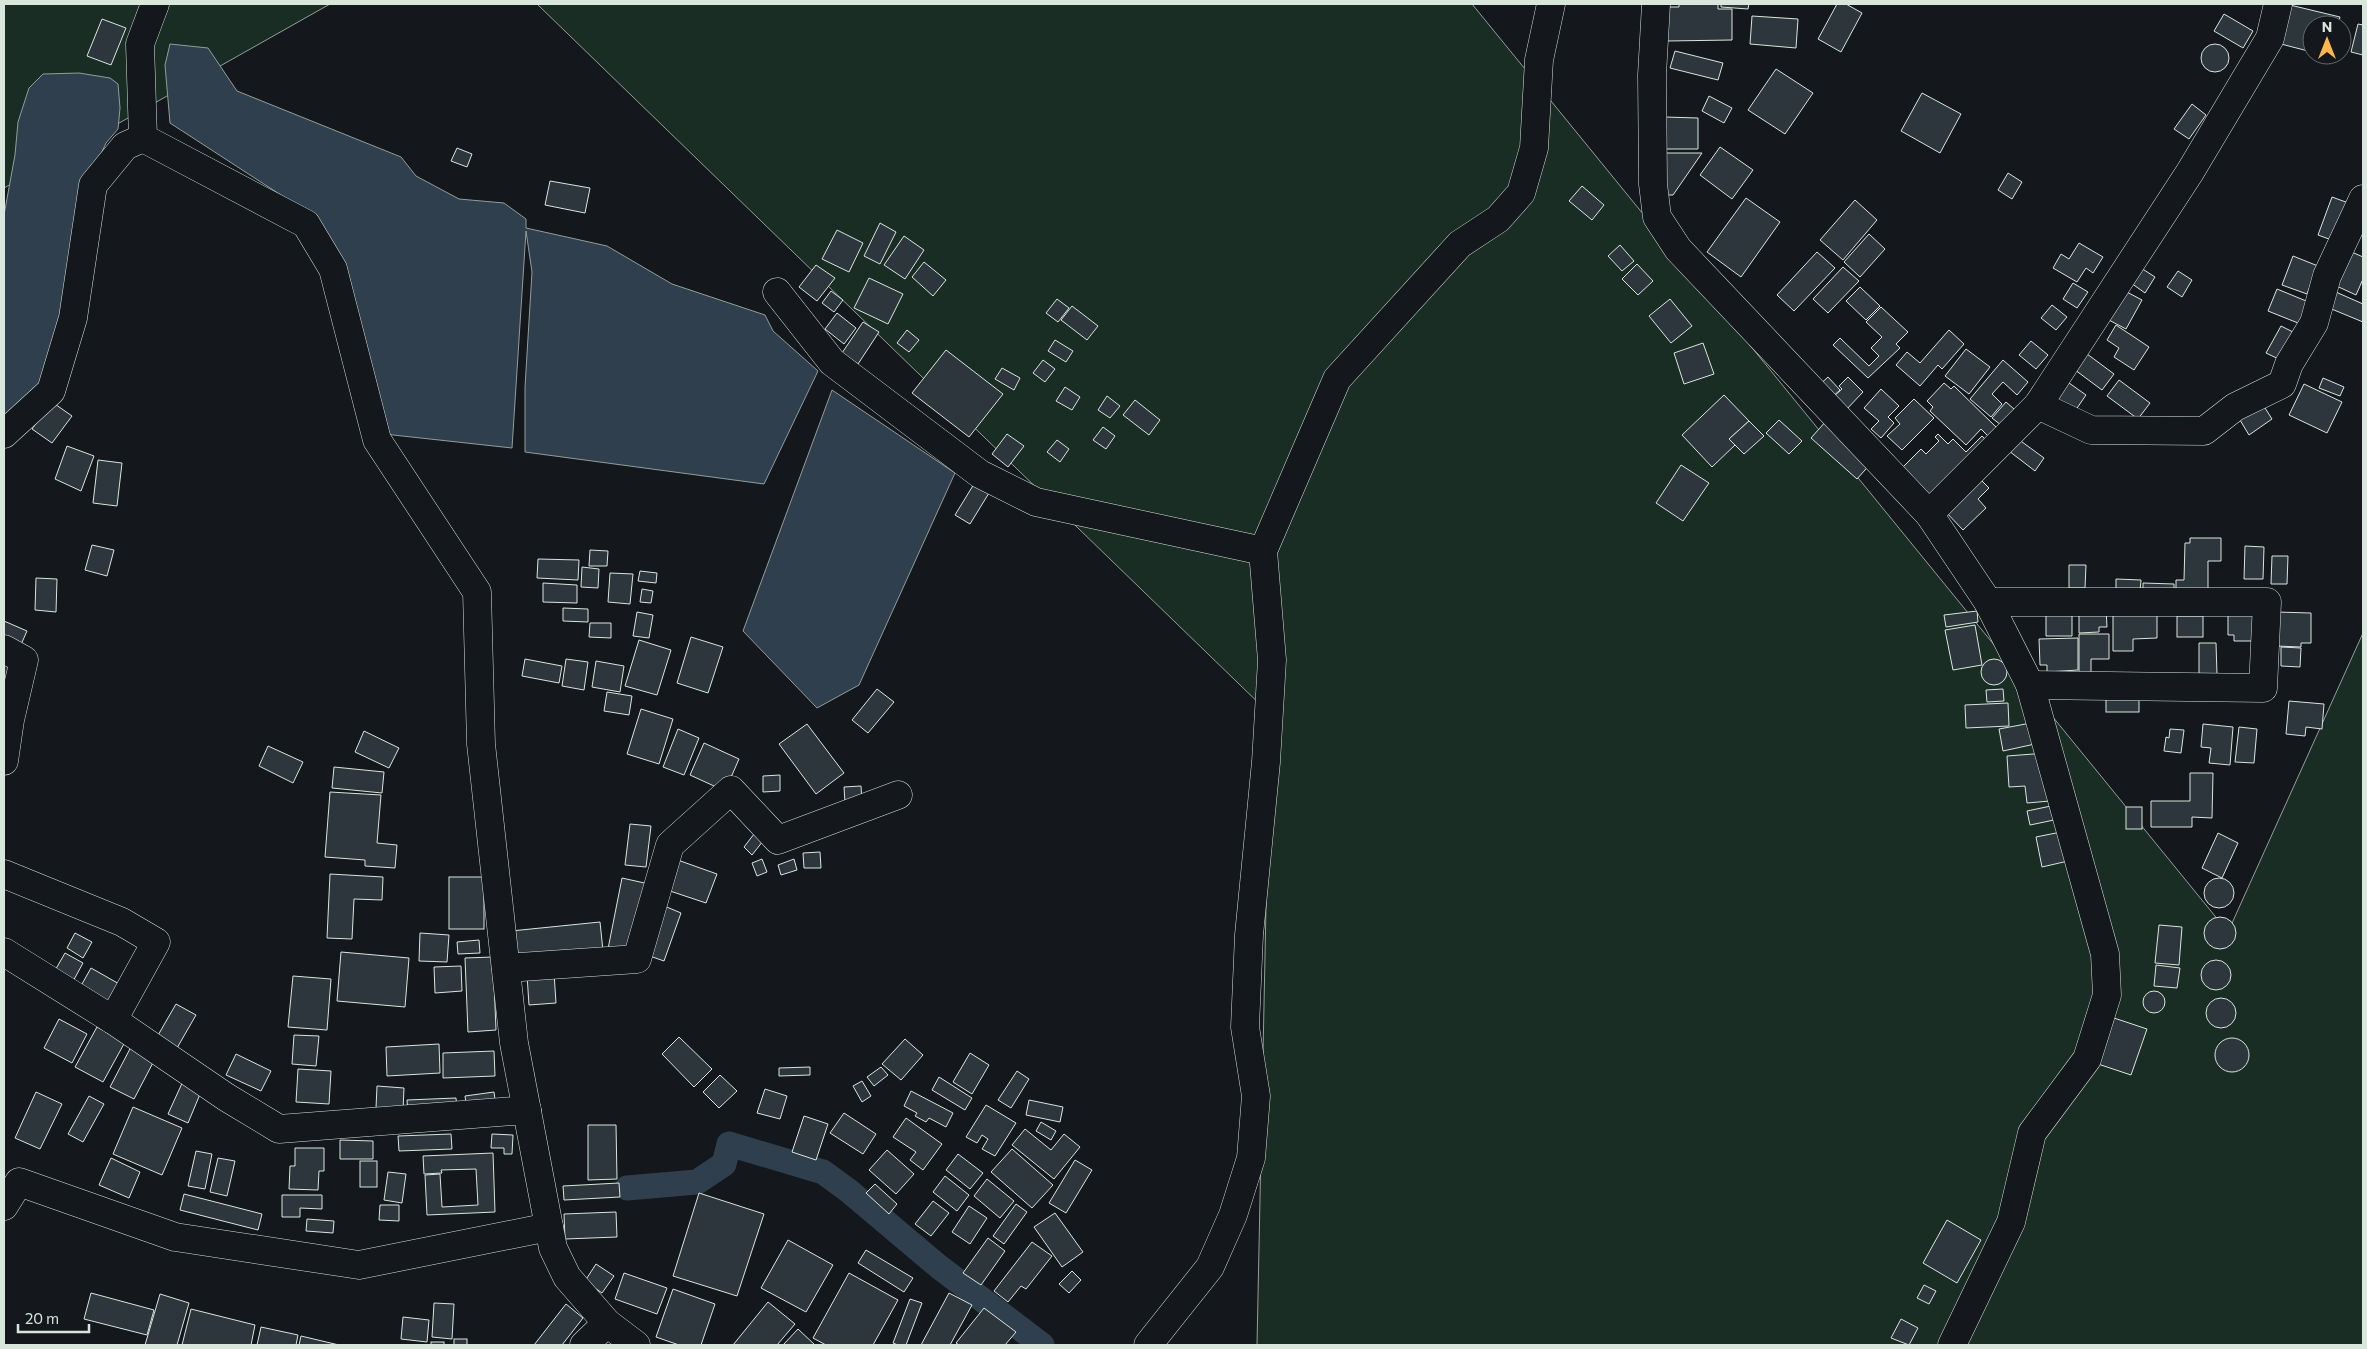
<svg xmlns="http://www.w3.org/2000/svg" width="2367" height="1349" viewBox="0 0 2367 1349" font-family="Commissioner,sans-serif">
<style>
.green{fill:#1a2d24;stroke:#939e99}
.water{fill:#2f3f4d;stroke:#939e99}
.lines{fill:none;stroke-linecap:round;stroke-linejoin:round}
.canal{stroke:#2f3f4d;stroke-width:25}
.building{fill:#2c363c;stroke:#d8e6dc}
.minor-casing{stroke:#d8e6dc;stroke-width:29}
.minor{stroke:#14181c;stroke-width:28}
</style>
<rect width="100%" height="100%" fill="#14181c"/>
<!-- green -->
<g class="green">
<polygon points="4,4 330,4 4,188"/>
<polygon points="537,4 1472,4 2228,932 2363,633 2363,1345 1257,1345 1270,714"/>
</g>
<!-- water -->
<g class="water">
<polygon points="170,44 208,48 237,91 401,157 416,176 459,199 504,203 526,219 526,228 607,246 672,284 765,315 773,331 818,371 764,484 525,452 525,387 532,272 526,231 512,448 375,433 307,212 170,123 165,65"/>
<polygon points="79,73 110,78 118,84 120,108 118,129 106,143 88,182 50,367 33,398 4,428 4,215 15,155 18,122 29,88 43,74"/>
<polygon points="832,390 955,473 859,685 817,708 743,631"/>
</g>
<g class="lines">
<!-- canal -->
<polyline class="canal" points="627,1188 697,1182 724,1164 729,1144 823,1172 849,1191 938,1266 1042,1345"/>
</g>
<!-- building -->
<g class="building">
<polygon points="1679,4 1718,4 1718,9 1732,9 1732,40 1667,41 1667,7 1679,7"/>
<polygon points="1721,4 1749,4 1748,9 1721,7"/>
<polygon points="1837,4 1846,4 1862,13 1841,52 1818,39"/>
<polygon points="2290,5 2340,17 2338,25 2312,25 2312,52 2281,44"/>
<polygon points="2224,14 2253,31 2243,48 2214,31"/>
<polygon points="1752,16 1798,19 1796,48 1750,44"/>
<polygon points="102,19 126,28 111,65 87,56"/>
<polygon points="2358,24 2363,25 2363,55 2351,52"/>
<circle cx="2215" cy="58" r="14"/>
<polygon points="1675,51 1723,63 1718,80 1670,68"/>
<polygon points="1776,69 1813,93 1785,134 1748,110"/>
<polygon points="1922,93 1961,114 1940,153 1901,131"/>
<polygon points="1709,96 1732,108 1724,123 1702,111"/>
<polygon points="2192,104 2206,115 2189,139 2174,129"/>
<polygon points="1665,117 1698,118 1698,149 1664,149"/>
<polygon points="1720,147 1753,170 1732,199 1700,175"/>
<polygon points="457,148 472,154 467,167 451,161"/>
<polygon points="1661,153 1702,153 1673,195 1661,195"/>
<polygon points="2008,173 2022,182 2012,199 1998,190"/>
<polygon points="550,181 590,188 585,213 545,205"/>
<polygon points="1582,186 1604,205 1592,220 1569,201"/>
<polygon points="2332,197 2354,205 2340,243 2318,235"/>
<polygon points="1746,198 1780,222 1741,277 1707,252"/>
<polygon points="1855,200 1877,220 1843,260 1820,240"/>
<polygon points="880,223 896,232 880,264 864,256"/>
<polygon points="837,230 863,243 849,272 822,259"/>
<polygon points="1869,234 1885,249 1860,277 1844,262"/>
<polygon points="904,236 924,250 905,279 884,265"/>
<polygon points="2079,243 2103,257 2093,273 2086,268 2077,282 2053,268 2061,254 2069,259"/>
<polygon points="1620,245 1634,261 1622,271 1608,256"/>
<polygon points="2345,249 2363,257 2363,279 2356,295 2330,283"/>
<polygon points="1817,252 1835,268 1794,311 1777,295"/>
<polygon points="2293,256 2318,266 2307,294 2282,285"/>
<polygon points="924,262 946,280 933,296 912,277"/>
<polygon points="1637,264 1653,281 1638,295 1622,279"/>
<polygon points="816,265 835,278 817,301 799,287"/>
<polygon points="1843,267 1859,281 1828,313 1813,299"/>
<polygon points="2141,268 2155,277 2145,293 2131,283"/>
<polygon points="2178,271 2192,280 2182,297 2167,287"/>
<polygon points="869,278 903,294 888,324 854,308"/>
<polygon points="2073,283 2088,292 2077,308 2063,299"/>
<polygon points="1860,287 1880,306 1866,320 1846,301"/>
<polygon points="2277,289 2311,303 2303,325 2268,311"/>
<polygon points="2329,289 2363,304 2363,322 2322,305"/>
<polygon points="2123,290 2142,300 2126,329 2107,319"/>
<polygon points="831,291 843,300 834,312 822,303"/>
<polygon points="1057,299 1069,308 1058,322 1046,313"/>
<polygon points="1670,299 1692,326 1671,343 1649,316"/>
<polygon points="2052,305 2067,317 2056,330 2041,318"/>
<polygon points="1072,306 1098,326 1087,340 1061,320"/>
<polygon points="1881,307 1908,332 1896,344 1900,348 1868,378 1833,345 1840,338 1869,366 1879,356 1871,348 1882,337 1866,322"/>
<polygon points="837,313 856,328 844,344 825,329"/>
<polygon points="863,322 879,332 858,364 842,353"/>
<polygon points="2116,325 2149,347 2134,370 2114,357 2119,348 2107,340"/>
<polygon points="2281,326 2301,336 2287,363 2266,353"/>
<polygon points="907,330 919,340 909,352 897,343"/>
<polygon points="1949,330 1964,344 1942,369 1938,365 1920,386 1896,365 1907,352 1920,363"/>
<polygon points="1055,340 1073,351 1066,362 1048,351"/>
<polygon points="2031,341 2048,355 2036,369 2019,355"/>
<polygon points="1703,343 1714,374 1684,384 1674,353"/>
<polygon points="1966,349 1990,367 1969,394 1945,376"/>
<polygon points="946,350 1003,394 969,437 912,393"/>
<polygon points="2083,351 2114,374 2102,390 2071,367"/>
<polygon points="1043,360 1055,369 1045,382 1033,373"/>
<polygon points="2003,360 2028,382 2017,395 2003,382 1992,394 2002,404 1991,417 1970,399"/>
<polygon points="1002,368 1020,378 1014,390 995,379"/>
<polygon points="1828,377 1840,390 1830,399 1816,388"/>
<polygon points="1848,377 1863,392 1845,411 1832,398 1842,389 1839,386"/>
<polygon points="2062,378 2086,395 2073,414 2049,397"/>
<polygon points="2323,378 2344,387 2340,396 2319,388"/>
<polygon points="2119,380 2150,403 2138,419 2107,396"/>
<polygon points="1944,383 1951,389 1954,386 1997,428 1989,437 1981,429 1966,445 1930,411 1933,407 1927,401"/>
<polygon points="2304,384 2342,402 2327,433 2289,415"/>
<polygon points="1065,387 1080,397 1072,410 1056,401"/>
<polygon points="1881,389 1899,406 1888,417 1894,423 1881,438 1871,429 1879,421 1864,408"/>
<polygon points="1724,395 1749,421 1729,439 1735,445 1712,467 1682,435"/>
<polygon points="1107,396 1120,406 1110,418 1098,410"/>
<polygon points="1914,399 1934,418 1902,450 1887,436 1900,424 1895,418"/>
<polygon points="1135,400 1160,420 1149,435 1123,415"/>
<polygon points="2260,400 2272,419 2249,435 2237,415"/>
<polygon points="52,402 72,416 52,443 32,429"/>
<polygon points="2006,402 2014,409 2001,425 1992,418"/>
<polygon points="1779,420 1802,441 1789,454 1766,433"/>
<polygon points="1827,420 1873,461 1857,479 1811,438"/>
<polygon points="1749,421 1764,436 1744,454 1729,439"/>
<polygon points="1103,427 1115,436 1106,449 1093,440"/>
<polygon points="1007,434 1024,446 1008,467 992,454"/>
<polygon points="1938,434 1948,444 1953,439 1966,452 1982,436 1988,442 1931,499 1901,469 1921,449 1926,454 1939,441 1935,437"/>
<polygon points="2018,439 2044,458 2035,471 2009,451"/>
<polygon points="1057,440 1069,449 1060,462 1047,452"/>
<polygon points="67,446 94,456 81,491 55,479"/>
<polygon points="98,460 122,463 117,506 93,503"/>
<polygon points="1681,465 1709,483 1683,521 1656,503"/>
<polygon points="1978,477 1989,488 1978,499 1986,508 1963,530 1944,510"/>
<polygon points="974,484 989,493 970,524 955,515"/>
<polygon points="2190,538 2221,538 2221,561 2208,561 2208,596 2176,589 2176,580 2184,580 2185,543 2190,543"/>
<polygon points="92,545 114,550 107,576 85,570"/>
<polygon points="2245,546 2264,547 2263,579 2244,579"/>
<polygon points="590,550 608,551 607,566 589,566"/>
<polygon points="2272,556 2288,556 2287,584 2271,584"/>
<polygon points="538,559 579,560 578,580 537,578"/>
<polygon points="2069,565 2086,565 2085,588 2069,588"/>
<polygon points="582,567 599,569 598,588 581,587"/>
<polygon points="640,571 657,573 656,583 638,581"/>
<polygon points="610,573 633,574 630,604 608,602"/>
<polygon points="36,578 57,579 56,612 35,610"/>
<polygon points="2116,579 2141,580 2140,592 2116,592"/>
<polygon points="543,583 577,585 577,603 543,602"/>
<polygon points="2143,583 2174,584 2174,597 2143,596"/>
<polygon points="642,589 653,591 651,603 640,602"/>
<polygon points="2259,607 2259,641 2234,641 2234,635 2228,635 2228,608"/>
<polygon points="563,608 588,609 588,622 563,621"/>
<polygon points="2106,608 2107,627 2099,627 2099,632 2079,633 2079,609"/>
<polygon points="2072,609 2072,636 2046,636 2046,610"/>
<polygon points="1977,611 1978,622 1946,627 1944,615"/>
<polygon points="637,612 653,615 649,638 633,636"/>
<polygon points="2276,612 2311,613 2311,643 2301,643 2301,647 2276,646"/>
<polygon points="2113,614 2157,614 2157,638 2133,639 2133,651 2113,651"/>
<rect x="2177" y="616" width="26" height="21"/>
<polygon points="4,621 27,631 19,649 4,642"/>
<polygon points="590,623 611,623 611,638 589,637"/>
<polygon points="1975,625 1982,665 1953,670 1945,630"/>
<polygon points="2079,634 2109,634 2109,659 2091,659 2091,677 2079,677"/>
<polygon points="691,637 723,647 708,693 677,683"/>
<polygon points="2078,638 2078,670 2047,672 2047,665 2040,665 2039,639"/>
<polygon points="639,640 671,650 657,695 625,686"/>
<polygon points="2199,643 2216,643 2217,675 2199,676"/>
<polygon points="2281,647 2301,648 2300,667 2281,666"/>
<circle cx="1994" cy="672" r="13"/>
<polygon points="525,659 562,666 559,683 522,676"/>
<polygon points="566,659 588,662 584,690 562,686"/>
<polygon points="4,660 20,668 11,686 4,682"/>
<polygon points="596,661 624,666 620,692 592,687"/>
<polygon points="877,689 894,702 868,733 852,720"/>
<polygon points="2003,689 2004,701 1987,702 1986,690"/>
<polygon points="607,692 632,696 629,715 604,711"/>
<rect x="2106" y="695" width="33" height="17"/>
<polygon points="2289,701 2324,704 2322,729 2306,727 2305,736 2286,734"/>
<polygon points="2008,703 2009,726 1966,728 1965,705"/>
<polygon points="641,709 673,719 659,764 627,754"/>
<polygon points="2031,723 2035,744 2003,751 1999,729"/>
<polygon points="807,724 844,773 816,794 779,744"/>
<polygon points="2203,724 2233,727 2230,765 2209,763 2211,748 2201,747"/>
<polygon points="2239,727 2257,729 2254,763 2235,762"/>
<polygon points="678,729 699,738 684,775 663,767"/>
<polygon points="2170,729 2184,730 2181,753 2164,751 2166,737 2169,738"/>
<polygon points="364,731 399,748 389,768 355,752"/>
<polygon points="704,743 739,759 725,791 690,775"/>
<polygon points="268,746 303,762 293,783 259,766"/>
<polygon points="2047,753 2050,801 2027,803 2025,786 2009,787 2007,756"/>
<polygon points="334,767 384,772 382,793 332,788"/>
<polygon points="2190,773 2213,773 2212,818 2192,817 2192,827 2151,827 2151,801 2190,801"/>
<polygon points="780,775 780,791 763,792 763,776"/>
<polygon points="861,786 862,802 845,803 844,787"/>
<polygon points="330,792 381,795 377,843 397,845 395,868 365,866 365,860 325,857"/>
<polygon points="2051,806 2054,820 2030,825 2027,811"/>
<rect x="2126" y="807" width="16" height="22"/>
<polygon points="630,824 651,826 646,867 625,865"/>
<polygon points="2061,832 2068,861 2042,867 2036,837"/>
<polygon points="2218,833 2238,843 2222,878 2202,868"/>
<polygon points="754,834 763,841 752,855 744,847"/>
<polygon points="820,852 821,868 804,868 803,853"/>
<polygon points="672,858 717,874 706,903 661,888"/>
<polygon points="762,859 767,872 757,876 752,863"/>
<polygon points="794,859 797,870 781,875 778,865"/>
<polygon points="330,874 383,877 382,900 354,899 352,939 327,938"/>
<rect x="449" y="877" width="35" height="52"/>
<circle cx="2219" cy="893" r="15"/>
<polygon points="622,878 649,884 634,954 608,949"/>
<polygon points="662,905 681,913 664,961 644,954"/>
<circle cx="2220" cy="933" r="16"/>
<polygon points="600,922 603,951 514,960 511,931"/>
<polygon points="2159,925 2182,927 2179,965 2155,963"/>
<polygon points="75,933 92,942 83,958 67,948"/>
<polygon points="420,933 449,935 447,962 419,961"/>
<polygon points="479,940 480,953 458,954 457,942"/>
<polygon points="341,952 409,958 405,1007 337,1001"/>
<polygon points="65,953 83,963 71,985 53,974"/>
<polygon points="493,957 496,1030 468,1032 465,958"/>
<circle cx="2216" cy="975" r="15"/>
<polygon points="2156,965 2180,968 2177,988 2154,986"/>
<polygon points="461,966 462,991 435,993 434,967"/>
<polygon points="91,968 121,985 109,1008 78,991"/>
<polygon points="554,973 556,1003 529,1005 527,975"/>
<polygon points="293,976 331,979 327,1030 288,1027"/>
<circle cx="2154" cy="1002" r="11"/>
<circle cx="2221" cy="1013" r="15"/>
<polygon points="176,1004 196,1015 177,1048 157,1037"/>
<polygon points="2114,1018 2147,1029 2131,1075 2098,1064"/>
<polygon points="59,1019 87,1034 72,1063 44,1048"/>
<polygon points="97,1027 125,1042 103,1082 75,1067"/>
<polygon points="294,1035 319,1036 316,1066 292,1064"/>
<polygon points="679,1037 712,1069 694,1087 662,1054"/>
<circle cx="2232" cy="1055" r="17"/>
<polygon points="905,1039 923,1055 901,1080 882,1064"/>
<polygon points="439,1044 440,1073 387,1076 386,1047"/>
<polygon points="132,1045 156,1057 134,1099 110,1087"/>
<polygon points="494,1051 495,1076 443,1078 443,1053"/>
<polygon points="970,1053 989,1065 972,1094 953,1082"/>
<polygon points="236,1054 271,1071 261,1091 226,1075"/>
<polygon points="810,1067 810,1075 779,1076 779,1068"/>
<polygon points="881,1067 888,1075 874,1086 867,1077"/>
<polygon points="298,1069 331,1071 329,1104 296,1102"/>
<polygon points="1017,1071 1029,1079 1011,1108 998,1100"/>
<polygon points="720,1075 737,1091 719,1108 703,1092"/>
<polygon points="939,1077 972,1098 965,1110 932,1090"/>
<polygon points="184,1079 203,1087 188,1123 168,1114"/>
<polygon points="862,1081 871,1096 862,1102 853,1086"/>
<polygon points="377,1086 404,1088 403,1110 376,1108"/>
<polygon points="765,1089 787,1096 780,1119 757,1113"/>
<polygon points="911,1091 953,1113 946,1127 929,1118 926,1122 915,1116 917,1113 904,1106"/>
<polygon points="36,1092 62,1104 40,1149 15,1138"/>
<polygon points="494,1092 496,1107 467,1110 465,1096"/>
<polygon points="89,1096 104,1104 83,1142 68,1134"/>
<polygon points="456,1098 457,1111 408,1114 407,1100"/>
<polygon points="1029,1100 1063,1107 1060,1122 1026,1115"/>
<polygon points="986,1105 1016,1123 995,1156 982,1149 988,1139 982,1135 977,1143 966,1137"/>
<polygon points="133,1107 182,1128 162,1175 113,1154"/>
<polygon points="844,1113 876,1134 863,1154 830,1133"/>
<polygon points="804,1116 828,1124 816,1160 792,1152"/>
<polygon points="906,1118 942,1144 923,1170 910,1160 916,1152 893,1137"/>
<polygon points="1041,1122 1056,1131 1051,1140 1036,1131"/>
<polygon points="588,1125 616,1125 617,1179 588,1180"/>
<polygon points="1025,1129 1051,1150 1064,1134 1080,1147 1054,1179 1012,1145"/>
<polygon points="451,1134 452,1149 399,1151 398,1136"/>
<polygon points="492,1134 513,1135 512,1154 504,1154 504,1148 491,1148"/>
<polygon points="340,1140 373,1141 373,1159 340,1159"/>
<polygon points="295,1148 324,1148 324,1171 319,1171 318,1190 289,1189 290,1166 295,1166"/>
<polygon points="1012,1149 1053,1185 1032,1208 991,1172"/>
<polygon points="887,1150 914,1174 896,1194 869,1170"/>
<polygon points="196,1151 212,1154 205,1189 188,1186"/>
<polygon points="493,1153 495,1212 427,1215 425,1175 440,1174 442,1207 478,1205 476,1169 441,1170 442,1173 424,1174 423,1156"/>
<polygon points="958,1154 983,1173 970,1189 946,1170"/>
<polygon points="111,1158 140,1172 129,1198 99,1185"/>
<polygon points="218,1158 235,1161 227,1196 210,1192"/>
<polygon points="1075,1160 1092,1170 1066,1213 1049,1203"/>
<rect x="360" y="1161" width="17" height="26"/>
<polygon points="388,1172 406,1174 402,1203 384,1200"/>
<polygon points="945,1176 969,1195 957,1211 933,1192"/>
<polygon points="987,1179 1014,1201 1000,1218 974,1196"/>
<polygon points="619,1183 620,1197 564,1200 563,1186"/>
<polygon points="875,1184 897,1204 889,1214 866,1193"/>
<polygon points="699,1193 764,1214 737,1296 673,1276"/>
<polygon points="184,1194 262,1214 258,1230 180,1210"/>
<polygon points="282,1195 322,1195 322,1209 300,1208 300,1217 282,1217"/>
<polygon points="933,1201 949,1213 931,1236 915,1224"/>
<polygon points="1016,1204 1027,1212 1004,1244 993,1236"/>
<polygon points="380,1205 399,1205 399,1221 379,1220"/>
<polygon points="969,1206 987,1218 970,1244 952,1232"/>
<polygon points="616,1212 617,1237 565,1239 564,1214"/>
<polygon points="1055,1213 1083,1252 1062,1267 1034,1227"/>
<polygon points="307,1219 334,1221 333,1233 306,1231"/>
<polygon points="1947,1220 1981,1240 1957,1283 1923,1263"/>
<polygon points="988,1238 1005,1251 981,1285 963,1273"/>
<polygon points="788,1240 833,1265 806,1312 761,1288"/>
<polygon points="1032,1242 1052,1256 1026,1289 1021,1286 1008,1302 994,1291"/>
<polygon points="866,1250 913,1278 904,1292 858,1263"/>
<polygon points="596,1264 614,1276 602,1293 585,1281"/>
<polygon points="1072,1271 1081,1280 1069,1293 1059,1284"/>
<polygon points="624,1273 667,1288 657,1314 615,1299"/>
<polygon points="849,1273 898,1300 873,1345 826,1345 813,1338"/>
<polygon points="1924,1285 1936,1291 1929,1304 1917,1298"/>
<polygon points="673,1289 715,1304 701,1345 679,1345 656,1337"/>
<polygon points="91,1293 154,1310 147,1335 84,1319"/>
<polygon points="949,1293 972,1305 950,1345 921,1345"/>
<polygon points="160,1294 189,1303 177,1345 145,1345"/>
<polygon points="910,1299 922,1303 906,1345 898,1345 893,1343"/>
<polygon points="768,1302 795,1324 777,1345 733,1345"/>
<polygon points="434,1303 454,1304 452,1339 432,1337"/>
<polygon points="566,1304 583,1318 562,1345 534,1345"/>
<polygon points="984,1308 1016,1332 1005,1345 959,1345 956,1343"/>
<polygon points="191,1309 255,1325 251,1345 182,1345"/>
<polygon points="403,1317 429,1320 427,1342 401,1339"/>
<polygon points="1901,1319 1918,1328 1909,1345 1891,1338"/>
<polygon points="261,1327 298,1335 296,1345 257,1345"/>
<polygon points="798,1329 815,1345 783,1345"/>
<polygon points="301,1336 339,1345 299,1345"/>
<rect x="454" y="1339" width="13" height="6"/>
<rect x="431" y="1342" width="13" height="3"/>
</g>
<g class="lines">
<defs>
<g id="minor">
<polyline points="155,4 140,44 143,138 306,224 333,269 377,440 477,592 481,744 514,1043 553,1248 567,1277 607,1323 636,1345"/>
<polyline points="1656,4 1652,75 1653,184 1657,217 1678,249 1929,514 2038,405 2190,172 2270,38 2278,4"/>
<polyline points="777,292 832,362 980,474 1036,502 1263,551"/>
<polyline points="2038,405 2091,430 2204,431 2235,407 2282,384 2289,364 2314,323 2327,276 2363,199"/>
<polyline points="4,434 51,391 73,318 93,185 125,146 143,138"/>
<polyline points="1929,514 1988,602 2030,685 2105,954 2107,995 2087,1059 2032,1133 2011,1222 1952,1345"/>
<polyline points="1988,602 2267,602 2263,688 2030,685"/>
<polyline points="4,649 24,660 10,720 4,761"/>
<polyline points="4,874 122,922 156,942 113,1020"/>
<polyline points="4,952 113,1020 226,1097 279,1129 527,1110"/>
<polyline points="506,968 637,959 670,845 731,790 778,840 898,795"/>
<polyline points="4,1206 19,1182 175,1237 359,1265 549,1227"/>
<polyline points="584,1345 607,1323"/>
<polyline points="1148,1345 1210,1267 1233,1215 1251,1158 1256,1096 1245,1027 1249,935 1266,762 1272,660 1263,551 1337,379 1460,244 1498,219 1521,193 1534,148 1539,60 1551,4"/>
</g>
</defs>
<!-- minor casing -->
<use href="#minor" class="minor-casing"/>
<!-- minor -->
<use href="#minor" class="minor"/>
</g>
<!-- border -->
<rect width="2367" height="1349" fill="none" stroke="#d8e6dc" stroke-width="10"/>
<!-- north arrow -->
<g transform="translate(2327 40)"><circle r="24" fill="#14181c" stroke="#626a69"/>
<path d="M0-4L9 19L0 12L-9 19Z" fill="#ffb74d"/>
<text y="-8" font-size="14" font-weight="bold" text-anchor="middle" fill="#d8e6dc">N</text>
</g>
<!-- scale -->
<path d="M18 1324v8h71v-8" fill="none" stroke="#d8e6dc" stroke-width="2.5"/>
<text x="25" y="1324" font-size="15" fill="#d8e6dc" stroke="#14181c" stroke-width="4" paint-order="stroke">20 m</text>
</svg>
